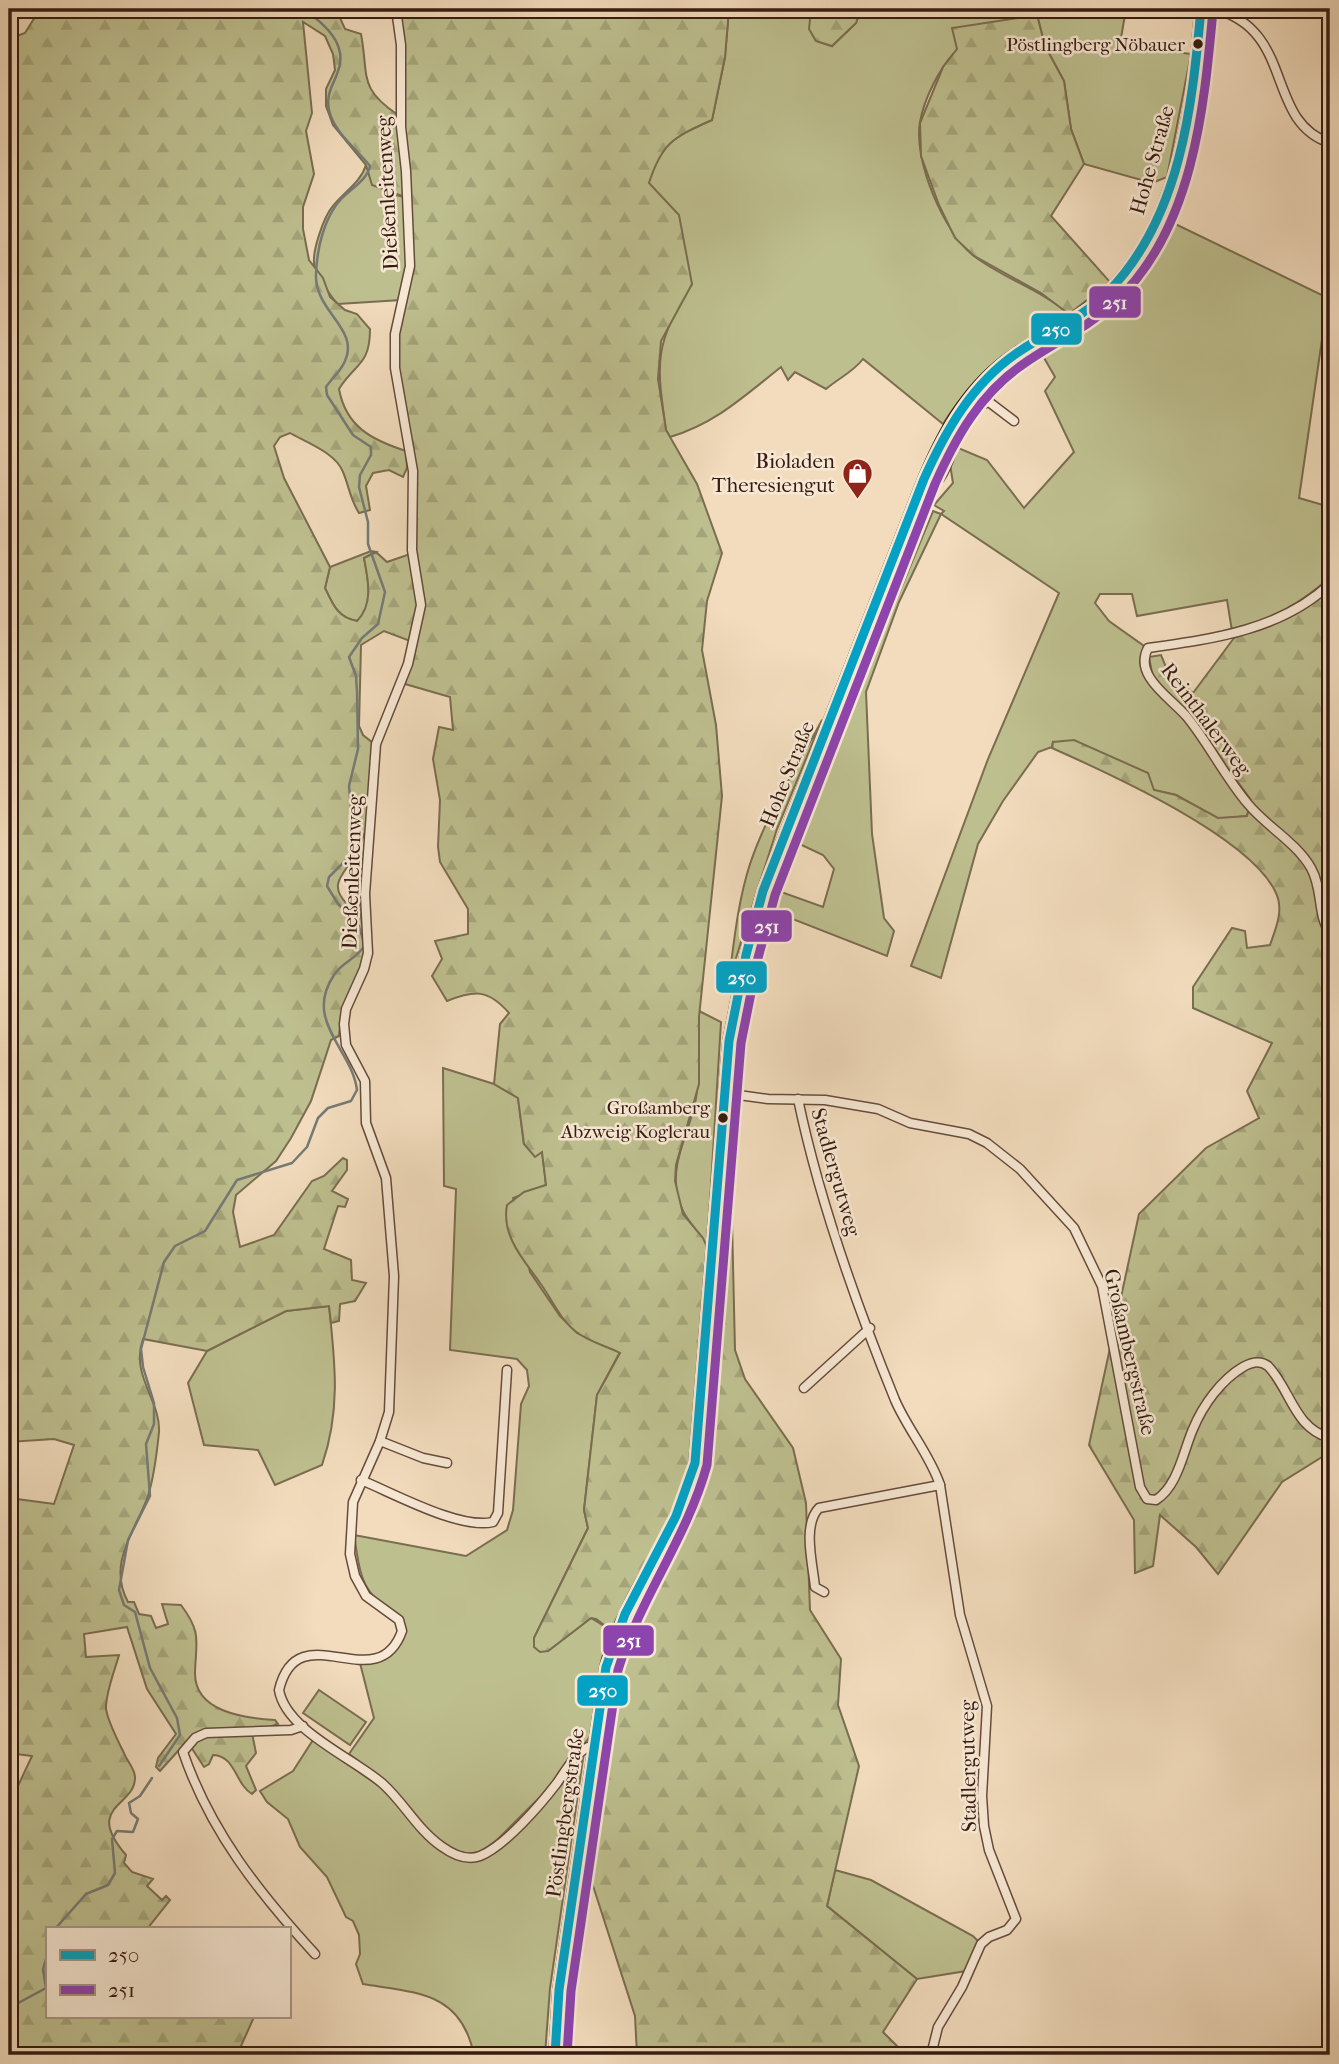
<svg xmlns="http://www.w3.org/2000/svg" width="1339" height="2064" viewBox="0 0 1339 2064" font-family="'IM FELL French Canon',serif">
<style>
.green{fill:#bebf8f;stroke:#7a6d50;stroke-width:2}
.forest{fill:url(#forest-firs);stroke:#7a6d50;stroke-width:2}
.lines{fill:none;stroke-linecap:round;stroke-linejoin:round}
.stream{stroke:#757a76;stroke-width:2.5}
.minor-casing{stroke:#664b3c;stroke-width:11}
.secondary-casing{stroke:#371b11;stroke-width:14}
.minor{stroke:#f7e8d4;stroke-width:8}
.secondary{stroke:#f7e8d4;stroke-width:10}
.bus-1-casing{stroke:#f7e8d4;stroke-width:14}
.bus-2-casing{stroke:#f7e8d4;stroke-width:14}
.bus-1{stroke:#03a2c5;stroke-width:9}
.bus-2{stroke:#8e44ad;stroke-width:9}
.bus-dot{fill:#371b11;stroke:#f7e8d4;stroke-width:2.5}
.labels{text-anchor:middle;stroke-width:5;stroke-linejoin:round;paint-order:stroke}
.bus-label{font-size:19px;fill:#371b11;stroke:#f7e8d4;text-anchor:end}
.street-label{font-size:21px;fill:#371b11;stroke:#f7e8d4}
.poi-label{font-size:21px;fill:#371b11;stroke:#f7e8d4;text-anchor:end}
.line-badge{stroke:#f7e8d4;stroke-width:2.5}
.badge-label{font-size:19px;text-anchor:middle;font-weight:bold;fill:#fff}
</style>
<defs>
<pattern id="forest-firs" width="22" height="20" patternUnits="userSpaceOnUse" patternTransform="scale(1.75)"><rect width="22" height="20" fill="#bebf8f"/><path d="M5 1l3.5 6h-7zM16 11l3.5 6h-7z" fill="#a4a47a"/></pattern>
</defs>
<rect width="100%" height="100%" fill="#f2dcbd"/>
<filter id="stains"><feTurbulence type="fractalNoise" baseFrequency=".00286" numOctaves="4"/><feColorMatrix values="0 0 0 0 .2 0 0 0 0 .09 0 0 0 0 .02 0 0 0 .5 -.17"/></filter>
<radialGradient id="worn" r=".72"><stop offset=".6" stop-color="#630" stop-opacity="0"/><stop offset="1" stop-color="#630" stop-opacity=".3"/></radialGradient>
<!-- green -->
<g class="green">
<path d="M729 9H766L767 15 770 9H811L810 29 816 41 832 46 856 23 861 9H1037L1038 14 1070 9H1126L1120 44 1191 54 1167 177 1152 183 1084 164 1071 129 1064 81 1045 46 1037 15C1019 23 967 40 955 52 939 69 924 99 920 122 913 160 944 233 974 256 1004 279 1040 289 1069 314 1020 345 974 373 943 424L863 359C853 372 839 378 826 389L795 372 788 380 781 367C743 397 716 423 670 437L666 430C656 361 654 345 692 284L659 196 648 183C662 142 674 137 712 120L725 57Z"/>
<path d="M366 165 386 193 405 197 408 265 401 300 338 304C331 298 318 276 315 268 310 255 324 216 333 206 344 192 361 182 366 165Z"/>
<path d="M1167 220 1328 298 1299 498 1330 507V577C1300 605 1270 619 1232 631L1227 600 1137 616 1132 594H1100L1095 603 1109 621 1144 646 1140 662 1144 674 1184 718 1249 808 1247 816 1218 819 1176 795 1154 790 1053 742 1052 747 1038 752 1003 801 978 844 941 978 911 966 988 759 1059 593 941 514 899 602 866 692 872 834 884 918 894 931 887 956 767 909 773 889 823 907 834 869 823 855 791 840 808 796 855 700 933 511 941 514 944 511 934 505 953 483 950 464 956 447 987 460 1024 508 1074 452 1045 391 1055 377 1039 349 1079 326 1107 305H1113C1138 282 1166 256 1167 220Z"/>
<path d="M371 551 376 552 364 558C368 579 374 604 358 621 338 618 333 605 325 588L330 567Z"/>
<path d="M822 720 777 829 729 980C734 941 738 901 750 864 767 813 797 767 822 720Z"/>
<path d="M699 1011 721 1022 707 1250C700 1230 683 1219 678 1198 669 1162 690 1133 696 1098 701 1070 696 1040 699 1011Z"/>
<path d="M443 1068 494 1084 518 1098 524 1144 542 1151 546 1185 513 1198 530 1272 560 1316 577 1333 620 1352 597 1395 584 1510 588 1528 534 1638 548 1651 591 1618 612 1631 602 1663 590 1737 540 1797 497 1840 479 1853 466 1854 450 1849 434 1837 376 1774 349 1754 374 1718 360 1663 395 1649 401 1623C362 1587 362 1588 354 1535L466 1556 507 1530 513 1510 521 1404 529 1386 527 1370 517 1359 450 1350 456 1189 444 1186Z"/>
<path d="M329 1306C335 1362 341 1410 322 1465L275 1485 258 1450 204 1445 188 1383 207 1351 286 1311Z"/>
<polygon points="319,1690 366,1722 350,1745 303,1713"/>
<path d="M313 1740 382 1788 437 1848 473 1861 554 1793 583 1759 550 1988 545 2055H474C461 1992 418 1993 363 1984L356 1964 360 1954 359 1935 353 1921 346 1917 327 1877 300 1847 288 1819 267 1802 260 1791 293 1771Z"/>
<polygon points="835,1870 871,1880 973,1936 978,1941 966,1971 917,1979 827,1906"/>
</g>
<!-- forest -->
<g class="forest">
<path d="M40 9H336L345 29 361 34C369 77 358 88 398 115L405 197 372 185 366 165 333 125 326 106V89L335 70 333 54 325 36 303 22 312 113 306 131 314 174 303 207V229L309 260 323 278 330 297 345 310 357 314 370 329C370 366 355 363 339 389 346 427 372 440 406 451L407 468 403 477 389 470 373 473 366 486 370 510 359 513C350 499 349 486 343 472 336 453 306 442 290 433L280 437 274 446 284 478 330 567 325 588C333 605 338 618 357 621 374 604 368 579 364 558L376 552 387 562 410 554 418 604 410 641 384 631 361 645 359 726 363 735 373 743C368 771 374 804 365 832 362 841 357 854 351 862 340 877 330 887 347 904L353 899 358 901C361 917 366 935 365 951 363 981 340 1003 339 1036L331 1040 311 1101 291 1138 276 1161 236 1195 233 1212 240 1247 274 1235 312 1181 324 1176 343 1158 347 1160V1170L332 1191 348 1199 345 1207 338 1206 324 1249 351 1260 352 1280 366 1283 355 1301 340 1304 339 1321 331 1323 329 1306 286 1311 207 1351 143 1339C130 1375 161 1401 159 1432 157 1452 154 1477 148 1496 135 1532 107 1563 128 1602H134L139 1614 151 1616 156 1628 168 1624 162 1604 181 1605C202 1633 196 1641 195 1672 194 1712 244 1718 275 1720L278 1724 252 1733 256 1753 246 1766 256 1790 252 1794C235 1784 236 1756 213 1755L209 1764 204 1767 187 1741 160 1771 156 1767 158 1758 176 1734 147 1689 127 1627 84 1634 86 1657 119 1655C115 1670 106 1691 106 1708 107 1720 118 1741 124 1753 127 1761 135 1769 135 1777 136 1807 83 1805 126 1855L124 1863 132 1872 153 1879 147 1886 162 1900 166 1896 170 1900 147 1929H47V2017H254L237 2055H9V1805L32 1756 9 1753V1498L54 1504 74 1445 54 1439 9 1442V39L25 33Z"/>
<path d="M398 9H729L725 57 712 120C674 137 662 142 649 183L679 215 692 284 661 341 658 379 666 430 697 484 722 553 707 601 702 650 716 725 722 796 699 1017V1084L676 1165 675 1181 683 1214 703 1238 711 1256H715L720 1251 724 1179 727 1175 731 1178 735 1350 745 1379 793 1448 806 1503 810 1610 841 1659 838 1705 859 1766 827 1906 917 1979 883 2032 906 2055H637L635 2016 586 1864 614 1670 623 1639 596 1619 591 1618 548 1651 540 1652 534 1647V1638L588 1528 584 1510 597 1395 620 1353C606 1346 587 1341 575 1331 559 1318 552 1299 540 1283 524 1260 501 1236 507 1205L524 1192 546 1185 542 1152 535 1157 524 1144 518 1098 494 1084 500 1024 509 1013C488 989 475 990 447 1001L432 976 442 959 435 941 468 934V909L440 862 438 847 440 800 433 759 439 727 453 730 450 697 405 684 424 605 416 553 417 482 398 369V335L412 266Z"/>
<polygon points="811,9 861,9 856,23 832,46 816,41 809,29"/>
<polygon points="1037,15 1045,46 1064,81 1071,129 1084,164 1051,216 1110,282 1069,314 1041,293 974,256 955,238 939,205 921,156 920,123 943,67 957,49 952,28"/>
<path d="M1330 588V1452L1282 1482 1218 1574 1196 1547 1160 1515 1153 1566 1135 1573 1134 1520 1089 1445 1139 1214 1206 1148 1259 1118 1247 1091 1272 1043 1193 1008V987L1232 928 1245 931 1247 948 1270 945C1276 928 1284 910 1276 893 1251 837 1108 773 1052 748L1053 742 1074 740 1148 773 1154 790 1176 795 1218 818 1247 816 1251 800 1188 714 1153 678 1149 657 1161 655 1168 672 1193 693 1234 638 1295 614Z"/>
</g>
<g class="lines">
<!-- stream -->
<g class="stream">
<path d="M159 1766 180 1735 177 1718 150 1668 135 1612 124 1605 119 1590 128 1540 150 1496 146 1444 154 1424V1403L143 1367 141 1349 164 1262 175 1246 205 1231 237 1180 292 1163 307 1147 318 1118 328 1108 351 1101 357 1090C352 1049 303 1021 334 975 342 962 357 959 365 945L358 924 338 904 327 886 329 877 350 856 354 843 349 786 358 749 357 692 356 676 349 657 362 638 378 624 385 592 368 544V522L359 487 360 475 371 455V447L353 435 327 395 326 387C332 378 341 371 345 361 360 329 314 311 316 274 317 248 324 217 342 198 352 188 367 180 370 166 356 148 334 133 329 110 326 95 332 87 337 74 350 45 324 23 303 9"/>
<polyline points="55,1929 86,1894 108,1885 115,1873 112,1839 117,1831 133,1832 138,1819 131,1813 129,1803 140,1796 152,1778"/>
<polyline points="9,2008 46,1988 43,1969 47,1956"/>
</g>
<defs>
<g id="minor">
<path d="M396 9 401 45V127L406 171 410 266 395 334V368L413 471 412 550 421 605 408 664 376 744 365 894 368 953 364 969 346 1009 344 1024 346 1045 365 1081 366 1123 386 1178 394 1276 389 1412 380 1441 353 1502 350 1554 355 1576 366 1596 399 1620 402 1631C377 1701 298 1611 279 1690 286 1731 354 1758 383 1784 404 1803 418 1830 441 1846 452 1854 467 1861 480 1856 505 1846 541 1804 557 1783 566 1770 574 1755 588 1747L594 1748"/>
<path d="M1214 9C1296 30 1264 121 1330 143"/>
<path d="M924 479 931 481 940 478C957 455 953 409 989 402L1014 421"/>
<path d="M1330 584C1281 630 1213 639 1148 648 1133 676 1171 698 1187 717 1209 744 1225 777 1248 804 1267 827 1296 842 1311 868 1323 889 1317 915 1330 933"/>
<path d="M724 1093 768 1099 825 1100 878 1109 910 1123 969 1134 987 1143 1020 1169 1074 1228 1102 1286 1140 1487 1147 1499 1156 1500C1178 1486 1183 1452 1193 1429 1203 1405 1221 1380 1243 1367 1252 1362 1260 1360 1268 1366 1291 1390 1294 1428 1330 1438"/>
<path d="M798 1099C819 1200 856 1304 895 1400 908 1430 930 1455 940 1485L960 1615 987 1706 982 1796 984 1826 989 1850 1016 1919 1007 1930 989 1937 981 1944 962 1987 938 2027 931 2055"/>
<polyline points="804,1388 870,1328"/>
<polyline points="380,1441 423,1458 447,1463"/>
<path d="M361 1480C393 1493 460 1530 493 1522L498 1513 507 1370"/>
<path d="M824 1592 815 1587C813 1565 802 1525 819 1508L940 1485"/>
<path d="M303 1726 291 1730 206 1733 195 1738 183 1752C210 1831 259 1893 315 1954"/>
</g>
<path id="secondary" d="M555 2055 559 1990 606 1667C624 1593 678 1537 695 1463L729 1041 746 955 763 891 924 479C945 429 970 384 1017 353 1048 333 1082 317 1109 291 1180 220 1193 104 1201 9"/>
</defs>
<!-- minor casing -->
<use href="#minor" class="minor-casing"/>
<!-- secondary casing -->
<use href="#secondary" class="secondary-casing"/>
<!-- minor -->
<use href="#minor" class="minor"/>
<!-- secondary -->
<use href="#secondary" class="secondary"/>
<defs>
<path id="bus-1" d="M555 2055 559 1990 606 1667 625 1614 676 1516 695 1463 729 1041 746 955 763 891 924 479C946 430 972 384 1017 353 1047 332 1083 318 1109 291 1181 216 1192 107 1201 9"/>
<path id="bus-2" d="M567 2055 571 1991 618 1670C640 1598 687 1538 707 1465L741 1043 758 958 775 895 935 484C956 437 980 394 1022 365 1053 343 1087 328 1115 302 1193 230 1204 109 1213 10"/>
</defs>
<!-- bus-1 casing -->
<use href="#bus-1" class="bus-1-casing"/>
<!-- bus-2 casing -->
<use href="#bus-2" class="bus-2-casing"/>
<!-- bus-1 -->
<use href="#bus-1" class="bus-1"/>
<!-- bus-2 -->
<use href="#bus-2" class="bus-2"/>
</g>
<!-- icons -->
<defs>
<symbol id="shop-pin" viewBox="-11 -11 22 30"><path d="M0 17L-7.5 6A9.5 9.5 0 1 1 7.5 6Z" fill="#8f2418" stroke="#f7e8d4"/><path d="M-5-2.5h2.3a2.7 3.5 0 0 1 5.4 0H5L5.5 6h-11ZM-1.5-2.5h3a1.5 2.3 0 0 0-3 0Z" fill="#fff"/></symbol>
</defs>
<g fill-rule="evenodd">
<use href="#shop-pin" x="840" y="456" width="35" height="47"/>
</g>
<!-- markers -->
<g class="bus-dot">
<circle cx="1198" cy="44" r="6"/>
<circle cx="723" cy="1118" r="6"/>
</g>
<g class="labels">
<!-- bus labels -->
<g class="bus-label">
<text x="1185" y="51">Pöstlingberg Nöbauer</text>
<text x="710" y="1114">Großamberg<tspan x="710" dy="24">Abzweig Koglerau</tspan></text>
</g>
<!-- street labels -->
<g class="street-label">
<text transform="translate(1152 160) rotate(-74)" y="7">Hohe Straße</text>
<text transform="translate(387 193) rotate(-93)" y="7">Dießenleitenweg</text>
<text transform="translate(1206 719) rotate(53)" y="7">Reinthalerweg</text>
<text transform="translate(787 774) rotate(-68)" y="7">Hohe Straße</text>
<text transform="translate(352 872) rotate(-88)" y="7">Dießenleitenweg</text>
<text transform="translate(836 1172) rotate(74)" y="7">Stadlergutweg</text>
<text transform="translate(1130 1352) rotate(77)" y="7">Großambergstraße</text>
<text transform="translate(968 1766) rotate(-91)" y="7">Stadlergutweg</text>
<text transform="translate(565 1813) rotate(-82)" y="7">Pöstlingbergstraße</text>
</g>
<!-- poi labels -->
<g class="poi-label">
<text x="835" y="468">Bioladen<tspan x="835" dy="24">Theresiengut</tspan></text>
</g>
</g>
<g class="line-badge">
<rect x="1088" y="285" width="54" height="34" rx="7" fill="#8e44ad"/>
<rect x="1030" y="312" width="53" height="34" rx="7" fill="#03a2c5"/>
<rect x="740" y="909" width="53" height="34" rx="7" fill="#8e44ad"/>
<rect x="715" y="960" width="53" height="34" rx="7" fill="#03a2c5"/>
<rect x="602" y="1624" width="53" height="33" rx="7" fill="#8e44ad"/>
<rect x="576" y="1674" width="53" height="33" rx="7" fill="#03a2c5"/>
</g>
<g class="badge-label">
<text x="1115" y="309">251</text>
<text x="1056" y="336">250</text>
<text x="767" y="933">251</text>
<text x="742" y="984">250</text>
<text x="629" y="1647">251</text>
<text x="603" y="1697">250</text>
</g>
<!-- margin -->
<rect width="1339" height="2064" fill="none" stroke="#f2dcbd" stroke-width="35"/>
<rect x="10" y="10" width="1318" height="2043" fill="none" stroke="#371b11" stroke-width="3.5"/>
<rect x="18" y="18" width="1304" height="2029" fill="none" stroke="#371b11" stroke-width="2"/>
<!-- legend -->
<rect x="46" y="1927" width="245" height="91" fill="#f7e8d4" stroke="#aa9686" stroke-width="2"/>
<rect x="60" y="1950" width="35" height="10" fill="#03a2c5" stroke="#aa9686" stroke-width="2"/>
<text x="108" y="1962" font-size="21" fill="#371b11">250</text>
<rect x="60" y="1985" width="35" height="10" fill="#8e44ad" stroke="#aa9686" stroke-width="2"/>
<text x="108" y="1997" font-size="21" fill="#371b11">251</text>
<rect width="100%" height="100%" filter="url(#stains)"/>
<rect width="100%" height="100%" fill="url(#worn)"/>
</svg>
